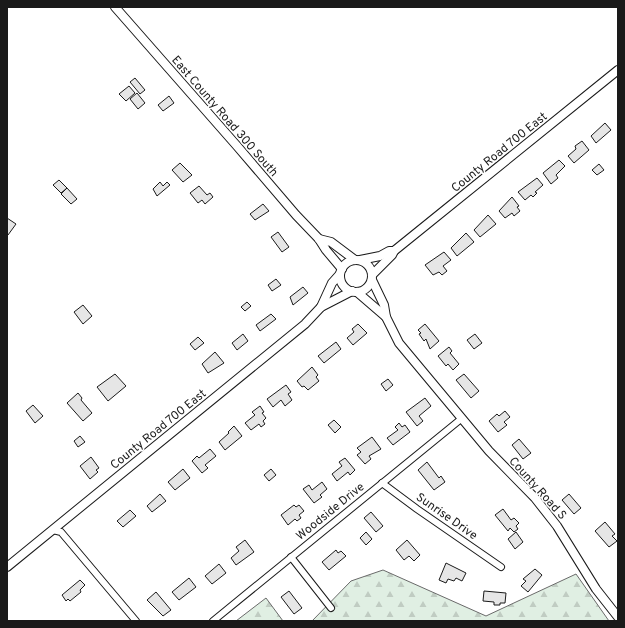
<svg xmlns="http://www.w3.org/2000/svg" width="625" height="628" viewBox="0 0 625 628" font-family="Overpass,sans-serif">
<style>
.forest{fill:url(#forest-firs);stroke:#6a6a6a}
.building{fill:#e6e6e6;stroke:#1a1a1a}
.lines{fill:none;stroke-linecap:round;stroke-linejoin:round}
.street-casing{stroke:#1a1a1a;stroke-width:8}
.secondary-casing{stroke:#1a1a1a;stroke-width:10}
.street{stroke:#fff;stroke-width:6}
.secondary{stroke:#fff;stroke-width:8}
.labels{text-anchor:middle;stroke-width:3;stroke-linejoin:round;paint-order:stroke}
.street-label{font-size:12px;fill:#1a1a1a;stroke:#fff}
</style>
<defs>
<pattern id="forest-firs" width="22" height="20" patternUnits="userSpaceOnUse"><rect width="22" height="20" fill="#e0efe3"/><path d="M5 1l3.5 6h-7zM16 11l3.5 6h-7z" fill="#c0ccc2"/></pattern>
</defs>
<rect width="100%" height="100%" fill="#fff"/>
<!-- forest -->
<g class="forest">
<polygon points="383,570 486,616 576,574 609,621 312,621 351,581"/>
<polygon points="266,598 283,621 236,621"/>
</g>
<!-- building -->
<g class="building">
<polygon points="135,78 145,90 140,94 130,82"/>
<polygon points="129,86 135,93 126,101 119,94"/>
<polygon points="137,93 145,103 138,109 130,99"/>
<polygon points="169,96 174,103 163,111 158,105"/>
<polygon points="605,123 611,130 596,143 591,136"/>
<polygon points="582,141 589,150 574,163 568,156 576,149 575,146"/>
<polygon points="559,160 565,166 556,175 558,178 551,184 543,173"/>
<polygon points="180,163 192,175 183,182 172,170"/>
<polygon points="599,164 604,170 597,175 592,170"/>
<polygon points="537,178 543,185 535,192 537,193 533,197 531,195 525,200 518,192"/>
<polygon points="59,180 67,188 61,193 53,185"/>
<polygon points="160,182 163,186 167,182 170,185 157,196 153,189"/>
<polygon points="199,186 207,195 210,193 213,197 205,204 202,200 198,203 190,193"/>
<polygon points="67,188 77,199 71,204 61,194"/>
<polygon points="512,197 519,206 517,207 520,211 514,216 512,213 505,218 499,211"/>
<polygon points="263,204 269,211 255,220 250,214"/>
<polygon points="488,215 496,224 480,237 474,230"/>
<polygon points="7,218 16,224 8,235 7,235"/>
<polygon points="278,232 289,247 282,252 271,237"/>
<polygon points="466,233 474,242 457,256 451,248"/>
<polygon points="444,252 451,260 443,266 447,271 442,275 439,272 433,275 425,265"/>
<polygon points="276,279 281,285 272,291 268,285"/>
<polygon points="303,287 308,293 293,305 290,297"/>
<polygon points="247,302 251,306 245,311 241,307"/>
<polygon points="83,305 92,316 83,324 74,312"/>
<polygon points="271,314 276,319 260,331 256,325"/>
<polygon points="358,324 367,333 353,345 347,338 354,332 352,329"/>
<polygon points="425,324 439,341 430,349 426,339 424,341 419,334 421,333 418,330"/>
<polygon points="243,334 248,341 237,350 232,343"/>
<polygon points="475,334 482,343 474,349 467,340"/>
<polygon points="198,337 204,343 195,350 190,344"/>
<polygon points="336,342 341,349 324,363 318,356"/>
<polygon points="449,347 452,351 450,353 459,364 453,370 448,364 446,366 438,356"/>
<polygon points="215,352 224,363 208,373 202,364"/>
<polygon points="312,367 318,375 316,377 319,381 308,390 304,386 302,387 297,381"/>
<polygon points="115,374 126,386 108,401 97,387"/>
<polygon points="464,374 479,391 471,398 456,380"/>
<polygon points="388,379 393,385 386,391 381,384"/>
<polygon points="286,385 291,392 288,394 292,400 285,406 281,400 273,407 267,399"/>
<polygon points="78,393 82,398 81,400 92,413 83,421 67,403"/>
<polygon points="425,398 431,406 419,416 423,421 417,426 406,412"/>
<polygon points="33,405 43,416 35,423 26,411"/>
<polygon points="260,406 264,412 262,413 266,418 263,421 265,424 261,427 259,424 251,430 245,423 255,415 252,412"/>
<polygon points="505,411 510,417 504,422 507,425 498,432 489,421 497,414 499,416"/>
<polygon points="334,420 341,427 335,433 328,425"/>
<polygon points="399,423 402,427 405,425 410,432 393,445 387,438 398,430 395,427"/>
<polygon points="234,426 242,436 225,450 219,442 229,433 228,432"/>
<polygon points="80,436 85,442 78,447 74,441"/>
<polygon points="372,437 381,449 369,456 371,459 365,464 357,455 361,452 357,448"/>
<polygon points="519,439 531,453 523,459 512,445"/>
<polygon points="210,449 216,456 205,465 208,468 202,473 192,461 197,456 199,458"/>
<polygon points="91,457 99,468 96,470 98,472 90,479 80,466"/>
<polygon points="345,458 355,470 350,475 348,472 337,481 332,474 342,466 339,462"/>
<polygon points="427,462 439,478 441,476 445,482 434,490 418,470"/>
<polygon points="183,469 190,478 175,490 168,482"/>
<polygon points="271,469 276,475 269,481 264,475"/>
<polygon points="322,482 327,489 320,495 322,497 314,503 303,489 309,485 312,490"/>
<polygon points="160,494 166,501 152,512 147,506"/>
<polygon points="569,494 581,508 574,514 562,500"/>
<polygon points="294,505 296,507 299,505 304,511 299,515 301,518 297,521 295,519 288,525 281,515"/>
<polygon points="503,509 511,520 514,518 519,523 516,526 518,529 514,532 510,528 508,531 495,515"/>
<polygon points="130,510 136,516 123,527 117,521"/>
<polygon points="371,512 383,526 376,532 364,518"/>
<polygon points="605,522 615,534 612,536 617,541 609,547 595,531"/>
<polygon points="366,532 372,539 366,545 360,538"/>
<polygon points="516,532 523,542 515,549 508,539"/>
<polygon points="245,540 254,552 236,565 231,558 239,551 236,547"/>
<polygon points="407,540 420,555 414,561 409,556 404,560 396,550"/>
<polygon points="336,550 338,553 341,551 346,556 329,570 322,562"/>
<polygon points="446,563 466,573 462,581 456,578 454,581 448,579 446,583 439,580"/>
<polygon points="219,564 226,573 212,584 205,576"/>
<polygon points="535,569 542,575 528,592 521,586 526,581 523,579"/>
<polygon points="189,578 196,587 179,600 172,592"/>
<polygon points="80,580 85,585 80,590 81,592 70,601 68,599 66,601 62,595"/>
<polygon points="289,591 302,608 294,614 281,597"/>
<polygon points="484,591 506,593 505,603 500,603 500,605 494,605 494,602 483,601"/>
<polygon points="156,592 171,610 163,616 147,600"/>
</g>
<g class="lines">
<defs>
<g id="street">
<polyline points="382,483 417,509 501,567"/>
<polyline points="53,530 61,532 136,621"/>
<polyline points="291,557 331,608"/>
<polyline points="213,621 461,419"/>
</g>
<g id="secondary">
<polyline points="115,7 237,146 296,215 319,239 326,250 342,269"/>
<polyline points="319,239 331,242 355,260"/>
<polyline points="360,260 380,256 389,251 394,251 618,70"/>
<circle cx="356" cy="276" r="16"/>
<polyline points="372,275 392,255 394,251"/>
<polyline points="372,280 384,305 386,317 399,343 489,451 535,498 557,526 596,589 618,617"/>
<polyline points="357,292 386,317"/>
<polyline points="321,307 332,283 340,274"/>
<polyline points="7,567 305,324 321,307 352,291"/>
</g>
</defs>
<!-- street casing -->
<use href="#street" class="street-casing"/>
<!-- secondary casing -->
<use href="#secondary" class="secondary-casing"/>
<!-- street -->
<use href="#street" class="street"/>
<!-- secondary -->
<use href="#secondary" class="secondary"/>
</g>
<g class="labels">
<!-- street labels -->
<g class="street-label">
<text transform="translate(225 116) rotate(49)" y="4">East County Road 300 South</text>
<text transform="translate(499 152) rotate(-39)" y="4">County Road 700 East</text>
<text transform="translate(158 429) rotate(-39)" y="4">County Road 700 East</text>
<text transform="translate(538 488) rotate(48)" y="4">County Road S</text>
<text transform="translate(330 511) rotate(-39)" y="4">Woodside Drive</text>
<text transform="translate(447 516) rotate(35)" y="4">Sunrise Drive</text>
</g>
</g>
<!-- border -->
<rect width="625" height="628" fill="none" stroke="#1a1a1a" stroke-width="16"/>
</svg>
